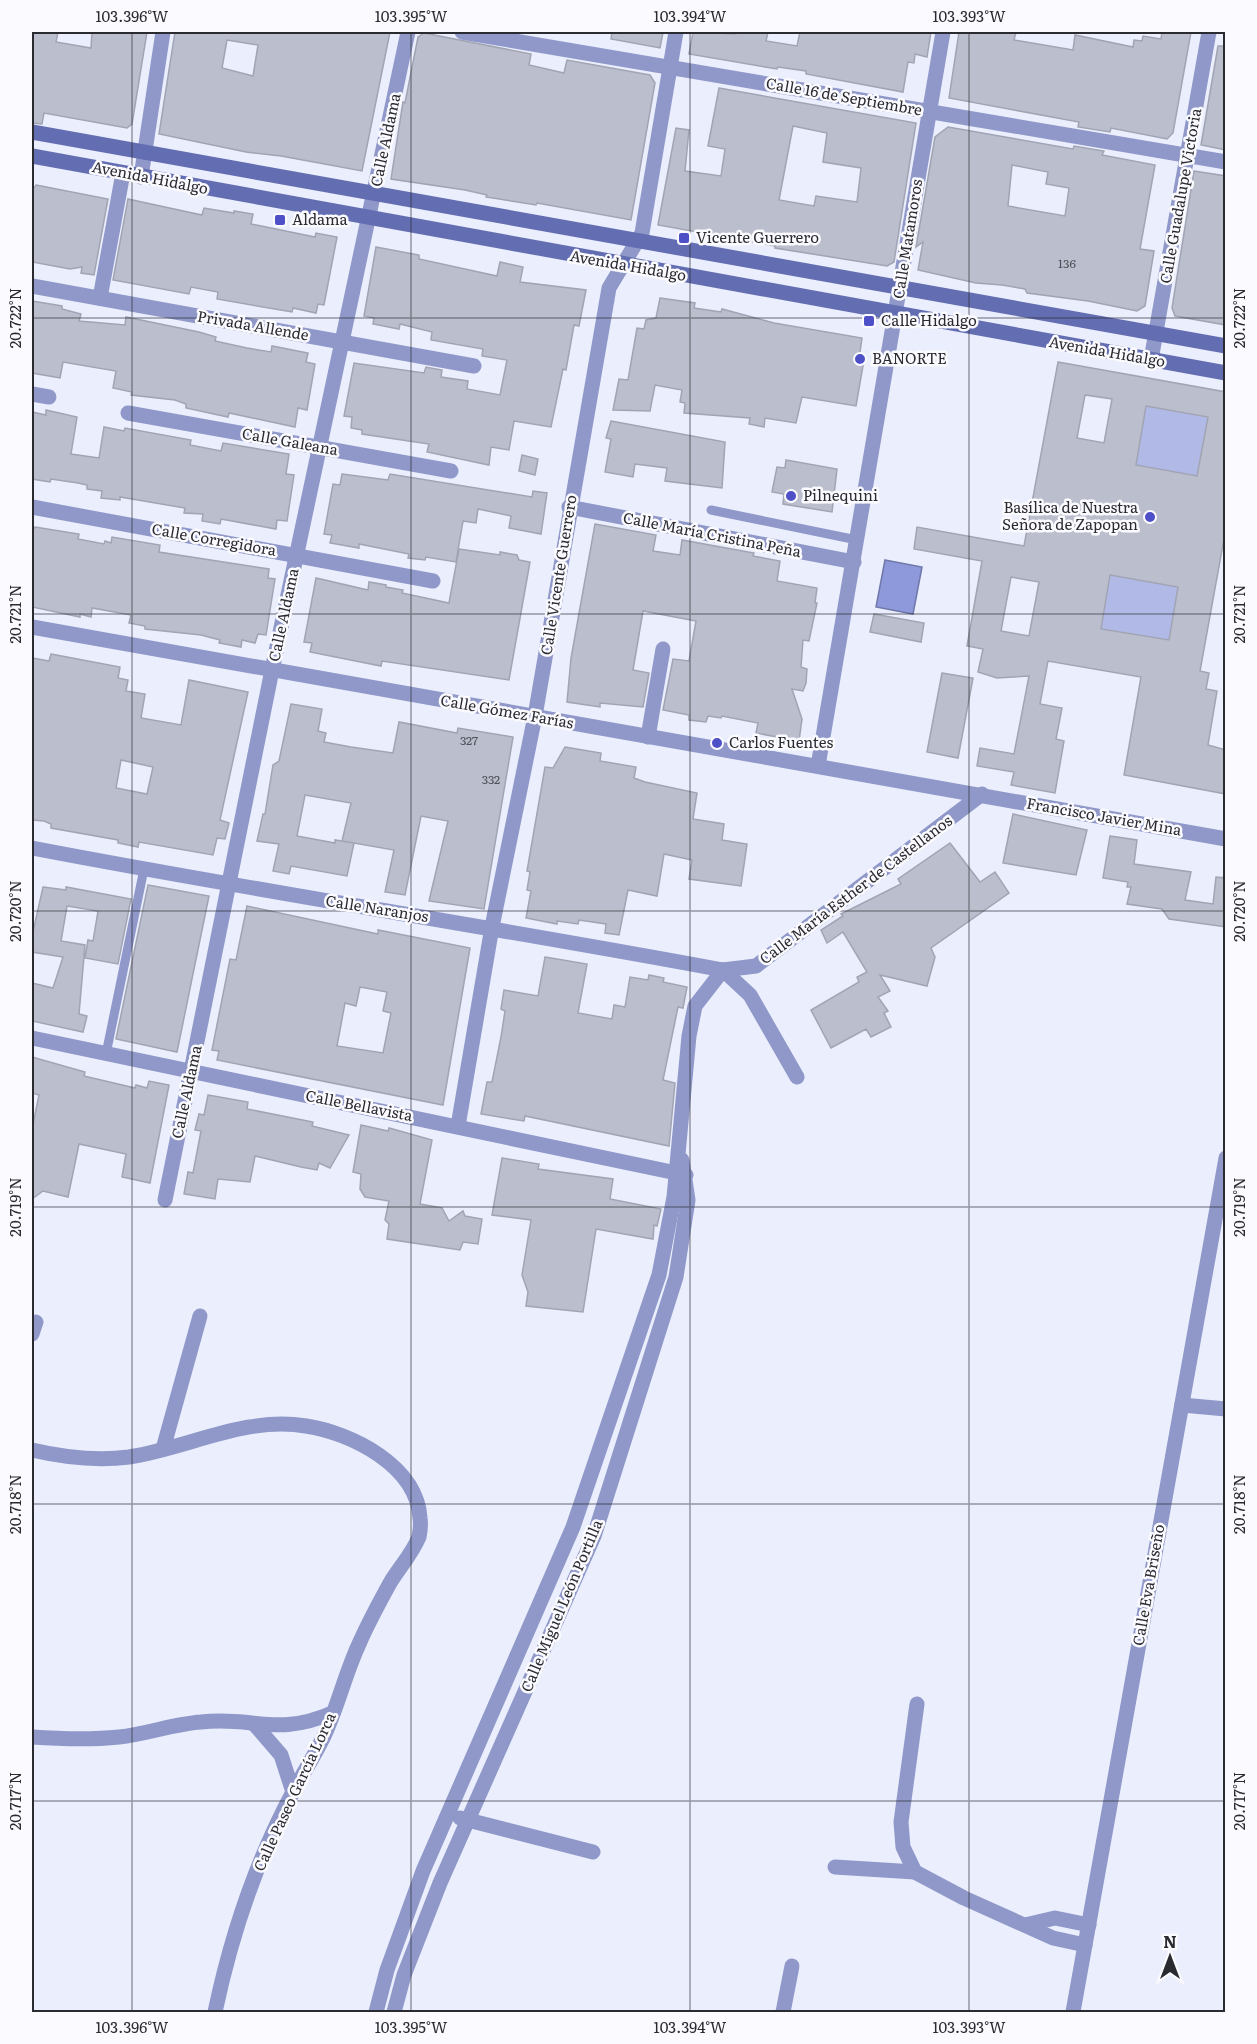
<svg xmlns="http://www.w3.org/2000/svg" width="1257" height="2044" viewBox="0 0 1257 2044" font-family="Literata,serif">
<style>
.green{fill:#b1bae7}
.water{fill:#8e99dc;stroke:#7078a9;stroke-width:1.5}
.building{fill:#bbbecd;stroke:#a1a4b3;stroke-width:1.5;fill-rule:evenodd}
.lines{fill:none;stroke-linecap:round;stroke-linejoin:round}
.service{stroke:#8f98c8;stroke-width:9}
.pedestrian{stroke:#8f98c8;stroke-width:15}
.minor{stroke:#8f98c8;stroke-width:15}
.secondary{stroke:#636db2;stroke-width:15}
.ticks{fill:none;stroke:#2a2b31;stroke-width:1.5;stroke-opacity:0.45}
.poi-dot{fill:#4d50c6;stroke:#fbfbff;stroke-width:2}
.labels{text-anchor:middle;stroke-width:5;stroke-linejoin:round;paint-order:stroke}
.number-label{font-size:12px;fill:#4e5058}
.street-label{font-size:15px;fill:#2a2b31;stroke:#fbfbff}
.poi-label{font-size:15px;fill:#2a2b31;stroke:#fbfbff;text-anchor:start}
.neatline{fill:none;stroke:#2a2b31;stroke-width:2}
.ticks-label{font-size:15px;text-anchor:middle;fill:#2a2b31}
</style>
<rect width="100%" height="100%" fill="#eaeefd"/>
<!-- green -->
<g class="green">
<polygon points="1146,406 1208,417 1197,476 1136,465"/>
<polygon points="1110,575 1178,587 1169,640 1101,629"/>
</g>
<!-- water -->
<polygon class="water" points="885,560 922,567 913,614 876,607"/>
<!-- building -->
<g class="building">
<polygon points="32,32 58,32 56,42 91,48 92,32 147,32 132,124 127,128 44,113 42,124 32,123"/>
<path d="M175 32H390L362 171 281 156 246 152 159 134ZM227 40 258 45 253 76 222 68Z"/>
<polygon points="612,32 663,32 660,48 611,39"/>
<polygon points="693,32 736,34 737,32 768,32 766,41 797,46 800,32 931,32 927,57 915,54 914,63 908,62 903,92 806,74 806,71 778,67 777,69 689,54"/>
<polygon points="959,32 1016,32 1014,40 1073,50 1075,35 1133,47 1134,40 1142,41 1143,36 1161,39 1162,32 1191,32 1173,133 1167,139 1111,128 1110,132 1078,127 1079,122 949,98"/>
<polygon points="424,33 531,54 529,65 564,73 567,60 650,75 655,83 631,220 537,203 536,205 486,197 487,195 465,190 391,179 403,102 405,103 418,37"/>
<polygon points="1218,46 1226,46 1226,150 1201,145"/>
<path d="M719 88 916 123 894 262 887 266 775 248V246L658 225 676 128 689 130 685 171 721 176 725 149 708 146ZM793 126 827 133 823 162 861 168 857 202 816 196 814 206 779 200Z"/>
<path d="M948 127 1073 149 1074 146 1104 151 1102 155 1155 165 1140 249 1154 251 1145 306 1137 311 1088 301 1027 293 1025 289 1002 285 976 283 918 270 923 242 916 247 935 137ZM1012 165 1048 172 1046 184 1069 188 1065 216 1008 206Z"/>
<polygon points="1194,171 1226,176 1226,325 1175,316 1172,308"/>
<polygon points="36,185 108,199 94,275 81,273 82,267 70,269 32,262 32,187 35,187"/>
<polygon points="128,199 202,215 204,208 234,213 234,211 253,214 251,224 315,237 316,233 337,237 324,305 318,304 316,313 293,308 292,312 217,299 218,292 191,287 189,294 113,280"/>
<polygon points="376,247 419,255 419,259 497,276 500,262 523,267 520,282 586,290 579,326 574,325 566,370 563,369 551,427 514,421 509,450 491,447 489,465 427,452 429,444 362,434 362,430 351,428 352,417 344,416 354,363 424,373 426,367 442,370 441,377 468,381 467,389 500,395 507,360 482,356 483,349 431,340 432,332 400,324 399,329 373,324 374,318 364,316"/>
<polygon points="660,298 695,303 694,308 721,312 722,309 774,323 862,338 859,359 864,360 856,406 802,397 796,423 765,418 764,427 749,424 750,418 684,413 685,403 680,402 682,390 655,385 650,411 613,410 619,379 628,380 637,328 644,329 646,320 656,318"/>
<polygon points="32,301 62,306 62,309 81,314 79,321 125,325 126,317 199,332 216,337 215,341 247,348 271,352 272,346 308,353 306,362 315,364 307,410 298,408 295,427 229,413 228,417 186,408 186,404 175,400 131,395 132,392 113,388 116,371 63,362 60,378 32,373"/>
<path d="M1058 362 1226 392V528L1200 671 1209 673 1206 689 1217 691 1208 745 1226 750V794L1124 775 1141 677 1048 661 1040 704 1062 708 1056 739 1064 741 1055 793 1011 785 1014 772 977 766 980 748 1014 754 1029 676 997 678 978 672 983 649 967 646 982 561 914 549 917 527 1024 546ZM1085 395 1112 399 1104 443 1077 438ZM1146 406 1208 417 1197 476 1136 465ZM1110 575 1178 587 1169 640 1101 629ZM1011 577 1039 582 1029 636 1001 631Z"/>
<polygon points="46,410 77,417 71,454 99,458 104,427 124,431 125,428 191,440 190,445 221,451 223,443 289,454 286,474 294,475 287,521 277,520 276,529 221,519 220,524 202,521 203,514 184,513 185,508 120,497 120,500 101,498 102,491 87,489 87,485 78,483 51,479 50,482 32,479 32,412 46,415"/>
<polygon points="611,421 725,442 722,488 665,481 667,468 635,464 633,477 605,472 611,439 606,438"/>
<polygon points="522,455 538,459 535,475 519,471"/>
<polygon points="786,460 837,469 832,512 783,504 784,494 772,492 777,467 785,468"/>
<polygon points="342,474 388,480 390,474 532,497 533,491 547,493 541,534 509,528 511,516 478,509 476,523 463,521 456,562 426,557 425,560 408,558 409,554 359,544 359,548 330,543 332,535 324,534 333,484 340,485"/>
<polygon points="595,524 656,535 653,551 680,555 682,540 754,553 753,556 780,561 777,581 817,588 815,603 817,603 809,641 803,640 801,667 807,669 806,683 803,691 792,689 802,719 799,741 756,733 758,723 722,716 721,718 708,716 706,722 689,720 689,715 663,710 673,659 689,661 696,621 643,611 633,670 649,673 643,707 600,703 600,707 567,702 571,658"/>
<polygon points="35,527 79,534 78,539 104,544 105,541 111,543 112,537 160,545 159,552 269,569 268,578 275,579 266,635 258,634 255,643 242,640 241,647 219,643 220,640 201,635 145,629 145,626 129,623 131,615 92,608 91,617 80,614 80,617 32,607 32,531"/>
<polygon points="459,549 500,555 500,552 517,555 519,560 530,562 509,680 382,661 381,666 310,652 312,643 304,642 316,578 368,590 369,582 386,585 386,587 403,590 402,593 449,603"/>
<polygon points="874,614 924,623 921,642 870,632"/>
<path d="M51 654 120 667 118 678 128 680 126 691 145 694 141 718 181 725 189 680 248 692 220 820 229 823 225 839 217 838 213 855 139 842 138 847 118 843V840L51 828V824L44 821 32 820V658L49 661ZM121 760 153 767 147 794 116 788Z"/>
<polygon points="942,673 973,678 958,758 927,752"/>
<polygon points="291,704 322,709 318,731 326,733 324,742 351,747 393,753 399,722 457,733 458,728 513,737 484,909 429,901 448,821 421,816 405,895 385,892 394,850 342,841 351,803 305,795 297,836 335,843 335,840 354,843 347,876 291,866 289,874 273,871 279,844 257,841 263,814 265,814 273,765 279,761"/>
<polygon points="565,747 601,753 600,761 636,767 634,778 645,782 697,793 693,819 724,824 722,840 747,844 741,886 689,879 692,860 664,854 657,896 628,890 619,935 605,933 606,924 579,920 578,924 557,921 557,924 526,918 531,891 527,890 530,872 527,871 545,767 553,768"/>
<polygon points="1013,814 1087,830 1076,875 1003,863"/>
<polygon points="1110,836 1137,840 1134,864 1191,872 1185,900 1213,904 1216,877 1226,878 1226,927 1169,919 1162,909 1127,904 1131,887 1127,887 1128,882 1103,878"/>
<polygon points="950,843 980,882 995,872 1009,893 931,948 935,957 927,986 880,975 890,991 878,997 888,1011 884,1013 891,1027 871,1037 866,1029 831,1048 811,1010 859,982 857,977 867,972 843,932 827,943 821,930 843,916 841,914 901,884 898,879"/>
<polygon points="148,885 209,896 177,1052 116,1039"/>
<polygon points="43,887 66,890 66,887 131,899 118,964 85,958 88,940 93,941 98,911 67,906 61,941 85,945 79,1014 87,1016 83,1032 32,1021 32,983 53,988 63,957 32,952 32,936"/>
<path d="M247 906 378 934V930L470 948 443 1105 217 1060 219 1051 212 1050 230 959 236 960ZM360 987 387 992 383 1011 391 1013 383 1053 337 1046 345 1003 356 1006Z"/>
<polygon points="545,957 587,964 578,1013 612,1019 614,1005 625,1007 630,977 648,980 649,975 664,978 663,982 687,987 683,1008 678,1007 663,1080 675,1083 669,1146 525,1116 524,1121 481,1114 487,1082 492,1082 501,1037 505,1011 501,1009 504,990 538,996"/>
<polygon points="32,1057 85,1072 84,1076 135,1088 136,1085 147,1088 149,1081 169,1085 150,1183 122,1177 126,1154 79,1144 68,1197 43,1191 32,1199 32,1129 39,1095 32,1093"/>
<polygon points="208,1095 248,1102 247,1109 313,1122 312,1126 349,1135 330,1168 319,1163 317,1170 301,1167 255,1156 250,1182 218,1179 215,1199 184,1194 188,1172 193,1173 201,1131 195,1130 199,1114 204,1115"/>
<polygon points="361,1125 388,1131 389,1128 432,1140 420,1204 442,1208 449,1221 463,1211 465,1216 482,1219 478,1244 463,1242 460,1250 387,1239 389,1224 385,1220 389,1201 365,1197 360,1189 361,1174 353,1172"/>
<polygon points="502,1158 539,1164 538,1169 613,1179 610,1199 661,1209 657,1226 654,1225 653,1239 596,1229 583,1312 526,1306 528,1292 522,1275 531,1220 492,1215"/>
</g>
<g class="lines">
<!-- service -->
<g class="service">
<polyline points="711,510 857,540"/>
<polyline points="106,1054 144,869"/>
</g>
<!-- pedestrian -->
<g class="pedestrian">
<polyline points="100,298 123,173"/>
<polyline points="569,507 854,562"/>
</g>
<!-- minor -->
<g class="minor">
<polyline points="462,32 1226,162"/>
<polyline points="141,177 163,32"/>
<polyline points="32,286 474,366"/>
<polyline points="1151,360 1209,32"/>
<polyline points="32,394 49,397"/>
<polyline points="128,413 451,471"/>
<polyline points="32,507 433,581"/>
<polyline points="32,627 1226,839"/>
<polyline points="648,737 663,649"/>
<polyline points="818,766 943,32"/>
<path d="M32 848C261 892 493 927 723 970L756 966 982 794"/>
<polyline points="723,970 750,995 797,1077"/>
<polyline points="32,1038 686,1175"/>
<polyline points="458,1126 492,927 535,716 609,288 642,233 676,32"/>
<polyline points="165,1200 272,670 408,32"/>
<polyline points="32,1334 36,1322"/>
<polyline points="1182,1405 1226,1409"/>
<polyline points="163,1449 200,1316"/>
<path d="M32 1450C62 1457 97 1461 129 1457 189 1448 244 1416 306 1426 352 1433 417 1466 420 1518 421 1524 420 1532 419 1537 412 1554 399 1568 390 1583 379 1603 368 1623 359 1644 345 1674 338 1706 324 1736 315 1755 303 1773 293 1792 256 1861 231 1936 215 2012"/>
<polyline points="917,1704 901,1822 903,1847 915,1872 964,1898 1053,1938 1085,1945"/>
<polyline points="255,1725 281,1755 293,1792"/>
<path d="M32 1737C61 1739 90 1740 119 1737 147 1734 173 1724 201 1722 253 1716 277 1737 332 1713"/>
<polyline points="460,1818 593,1852"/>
<polyline points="835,1867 915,1872"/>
<polyline points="1025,1925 1055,1918 1089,1925"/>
<polyline points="376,2012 387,1970 423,1871 573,1527 659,1275 674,1197 689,1036 695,1006 723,970"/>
<polyline points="394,2012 404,1975 440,1883 594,1536 676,1277 688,1200 682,1160"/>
<polyline points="783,2012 792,1966"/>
<polyline points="1073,2012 1226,1158"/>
</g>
<!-- secondary -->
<g class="secondary">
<polyline points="32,132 1226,346"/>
<polyline points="32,156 1226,373"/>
</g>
</g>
<!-- ticks -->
<path class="ticks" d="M132 32V2012M411 32V2012M690 32V2012M969 32V2012M32 318H1226M32 614H1226M32 911H1226M32 1207H1226M32 1504H1226M32 1801H1226"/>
<!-- markers -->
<g class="poi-dot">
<rect x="274" y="214" width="12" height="12" rx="3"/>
<rect x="678" y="232" width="12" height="12" rx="3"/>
<rect x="863" y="315" width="12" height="12" rx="3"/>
<circle cx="860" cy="359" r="6"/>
<circle cx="791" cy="496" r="6"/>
<circle cx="1150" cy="517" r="6"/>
<circle cx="717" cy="743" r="6"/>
</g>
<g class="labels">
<!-- number labels -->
<g class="number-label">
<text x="1067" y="268">136</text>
<text x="469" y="745">327</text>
<text x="491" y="784">332</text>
</g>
<!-- street labels -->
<g class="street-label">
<text transform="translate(844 97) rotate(10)" y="5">Calle 16 de Septiembre</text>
<text transform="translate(386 140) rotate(-78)" y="5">Calle Aldama</text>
<text transform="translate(150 178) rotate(11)" y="5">Avenida Hidalgo</text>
<text transform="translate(1181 196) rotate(-80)" y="5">Calle Guadalupe Victoria</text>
<text transform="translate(908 239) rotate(-81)" y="5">Calle Matamoros</text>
<text transform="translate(628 266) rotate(10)" y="5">Avenida Hidalgo</text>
<text transform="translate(253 326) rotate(10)" y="5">Privada Allende</text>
<text transform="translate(1107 352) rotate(10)" y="5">Avenida Hidalgo</text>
<text transform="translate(290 442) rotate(10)" y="5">Calle Galeana</text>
<text transform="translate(712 535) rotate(11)" y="5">Calle María Cristina Peña</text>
<text transform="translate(214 540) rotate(10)" y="5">Calle Corregidora</text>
<text transform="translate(559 575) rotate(-81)" y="5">Calle Vicente Guerrero</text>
<text transform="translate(284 615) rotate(-78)" y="5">Calle Aldama</text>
<text transform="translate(507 712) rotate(10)" y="5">Calle Gómez Farías</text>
<text transform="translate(1104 817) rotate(10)" y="5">Francisco Javier Mina</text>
<text transform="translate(856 890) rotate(-37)" y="5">Calle María Esther de Castellanos</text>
<text transform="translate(377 909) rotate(9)" y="5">Calle Naranjos</text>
<text transform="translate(187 1092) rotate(-78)" y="5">Calle Aldama</text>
<text transform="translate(359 1106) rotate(11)" y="5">Calle Bellavista</text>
<text transform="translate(1149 1585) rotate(-80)" y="5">Calle Eva Briseño</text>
<text transform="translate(562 1606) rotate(-67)" y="5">Calle Miguel León Portilla</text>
<text transform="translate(295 1792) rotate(-65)" y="5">Calle Paseo García Lorca</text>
</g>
<!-- poi labels -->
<g class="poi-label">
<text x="292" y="225">Aldama</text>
<text x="696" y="243">Vicente Guerrero</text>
<text x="881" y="326">Calle Hidalgo</text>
<text x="872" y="364">BANORTE</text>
<text x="803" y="501">Pilnequini</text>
<text x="1138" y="513" text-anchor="end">Basílica de Nuestra<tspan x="1138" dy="17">Señora de Zapopan</tspan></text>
<text x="729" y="748">Carlos Fuentes</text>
</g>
</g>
<!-- border -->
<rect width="1257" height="2044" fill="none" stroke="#fbfbff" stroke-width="66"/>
<!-- north arrow -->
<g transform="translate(1170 1957)" stroke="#fbfbff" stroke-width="4.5" paint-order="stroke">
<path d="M0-4.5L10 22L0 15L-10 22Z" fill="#2a2b31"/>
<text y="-9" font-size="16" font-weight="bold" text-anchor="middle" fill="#2a2b31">N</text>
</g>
<rect x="33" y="33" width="1191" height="1978" class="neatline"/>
<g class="ticks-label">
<text x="132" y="22">103.396°W</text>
<text x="411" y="22">103.395°W</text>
<text x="690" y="22">103.394°W</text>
<text x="969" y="22">103.393°W</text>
<text transform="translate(16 318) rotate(-90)" y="5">20.722°N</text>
<text transform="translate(1240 318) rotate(-90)" y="5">20.722°N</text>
<text transform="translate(16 614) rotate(-90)" y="5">20.721°N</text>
<text transform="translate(1240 614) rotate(-90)" y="5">20.721°N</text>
<text transform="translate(16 911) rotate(-90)" y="5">20.720°N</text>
<text transform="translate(1240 911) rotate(-90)" y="5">20.720°N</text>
<text transform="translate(16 1207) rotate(-90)" y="5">20.719°N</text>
<text transform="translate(1240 1207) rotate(-90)" y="5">20.719°N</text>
<text transform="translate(16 1504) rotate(-90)" y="5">20.718°N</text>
<text transform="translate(1240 1504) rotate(-90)" y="5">20.718°N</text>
<text transform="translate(16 1801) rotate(-90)" y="5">20.717°N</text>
<text transform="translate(1240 1801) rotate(-90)" y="5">20.717°N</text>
<text x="132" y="2033">103.396°W</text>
<text x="411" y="2033">103.395°W</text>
<text x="690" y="2033">103.394°W</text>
<text x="969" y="2033">103.393°W</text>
</g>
</svg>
